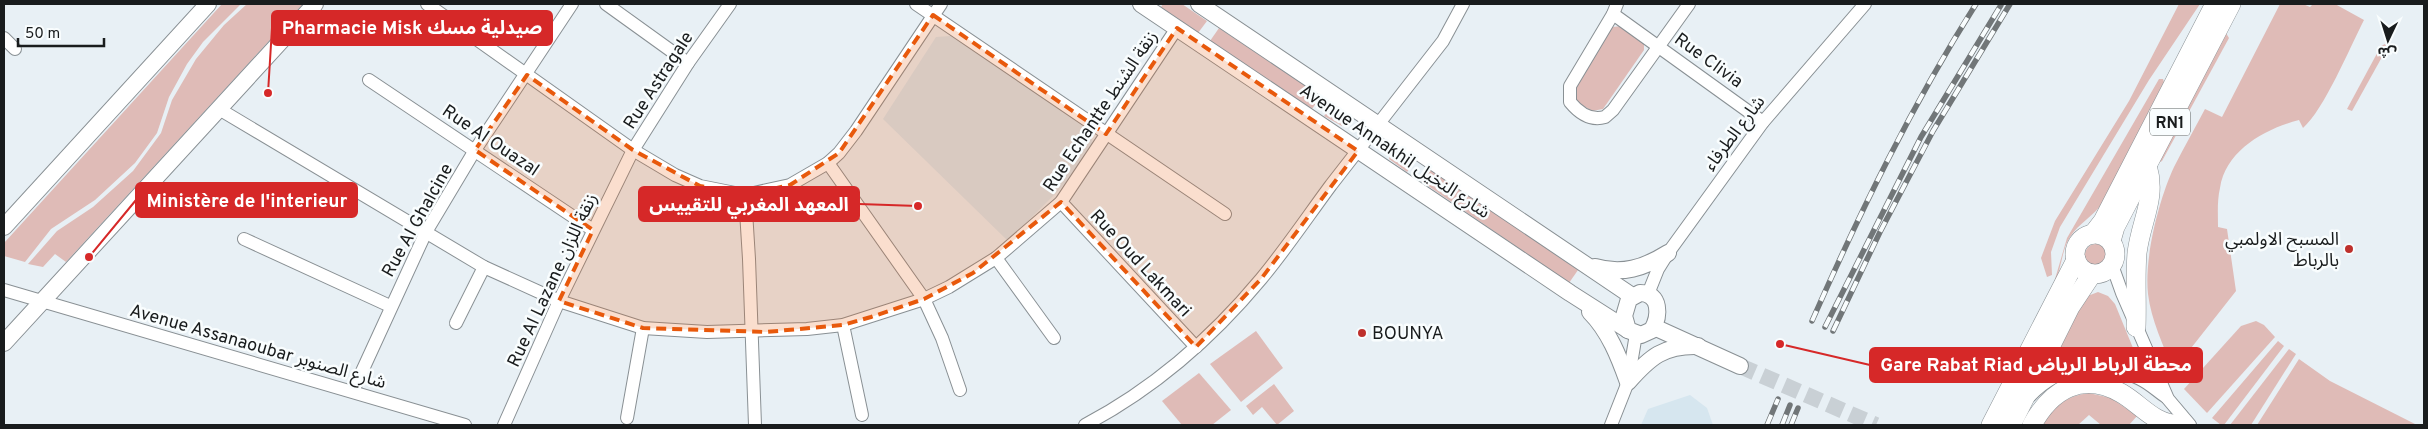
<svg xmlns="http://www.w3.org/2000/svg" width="2428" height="429" viewBox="0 0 2428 429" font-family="Overpass,'Noto Sans Arabic',sans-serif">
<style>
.built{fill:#d6e6ef}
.green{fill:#dfbbb7}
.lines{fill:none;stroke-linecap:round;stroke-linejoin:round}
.major-tunnel{stroke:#c9d0d5;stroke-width:16;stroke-dasharray:16 8;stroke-linecap:butt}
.minor-casing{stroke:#899094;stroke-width:14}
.major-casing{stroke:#899094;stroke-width:18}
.highway-casing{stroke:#899094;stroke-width:20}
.minor{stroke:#fff;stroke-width:12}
.major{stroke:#fff;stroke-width:16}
.highway{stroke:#fff;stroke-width:19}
.rail-casing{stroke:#717678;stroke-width:5.5}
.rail{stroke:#f9fdfe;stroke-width:4;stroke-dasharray:11;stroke-linecap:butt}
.marked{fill:#e8590c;fill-opacity:0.2;stroke:#e8590c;stroke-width:4;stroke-dasharray:10 6;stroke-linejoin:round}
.poi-dot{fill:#be302c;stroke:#f9fdfe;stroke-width:2}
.labels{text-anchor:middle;stroke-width:5;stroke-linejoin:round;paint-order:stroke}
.shield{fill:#f9fdfe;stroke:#5c6060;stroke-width:1}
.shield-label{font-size:16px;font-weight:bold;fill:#191c1d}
.street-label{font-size:18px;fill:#191c1d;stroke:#f9fdfe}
.poi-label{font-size:18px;fill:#191c1d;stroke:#f9fdfe;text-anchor:end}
.leader{fill:none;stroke:#d62828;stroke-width:2}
.callout-dot{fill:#d62828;stroke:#f9fdfe;stroke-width:2}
.callout{fill:#d62828;stroke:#d62828;stroke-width:2}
.callout-label{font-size:19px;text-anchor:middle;font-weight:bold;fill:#fff}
</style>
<rect width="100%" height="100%" fill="#e8f0f5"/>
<!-- built -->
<g class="built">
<polygon points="951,36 1091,129 1093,147 1072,177 1008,241 883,119 936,37"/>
<polygon points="1690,395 1707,408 1713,425 1641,425 1648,409"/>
</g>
<!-- green -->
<g class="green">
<polygon points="222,4 241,4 203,42 187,64 169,97 157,133 135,163 95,200 51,229 25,262 4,256 4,243"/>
<polygon points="247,4 303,4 66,262 55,254 43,267 28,264 57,231 93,207 133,171 161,133 172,100 196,59 224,25"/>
<polygon points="1163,4 1182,4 1207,21 1198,33 1161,7"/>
<polygon points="2179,4 2200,4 2149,80 2060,227 2051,252 2052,275 2047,277 2041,258 2055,221 2129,101"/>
<path d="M2280 4H2303L2310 7 2313 4H2335L2364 20C2350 47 2324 110 2303 128L2299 120C2265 129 2226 150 2220 188 2217 201 2218 214 2218 227L2227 229 2236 291 2173 371C2164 346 2151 320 2148 294 2144 258 2159 199 2174 167 2184 147 2195 128 2205 109L2222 117Z"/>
<polygon points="1623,26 1644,41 1644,50 1603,109 1592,111 1575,101 1575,90 1612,27"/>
<polygon points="1219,28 1321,96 1312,109 1210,41"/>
<polygon points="2226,33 2229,38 2162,161 2158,163"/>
<polygon points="2385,44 2387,48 2352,111 2347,109 2381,46"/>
<path d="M2159 79H2163L2165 85 2103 202C2094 216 2079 223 2070 237 2061 251 2062 270 2053 286L2067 238Z"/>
<polygon points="1332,105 1348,116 1348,121 1342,126 1324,116"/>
<polygon points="1399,149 1416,161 1407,172 1389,159 1392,151"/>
<polygon points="1430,168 1578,270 1569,283 1421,181"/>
<circle cx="2096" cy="255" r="11"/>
<path d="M2098 292 2108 296 2115 304 2142 370C2108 360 2078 357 2044 371L2085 297Z"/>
<polygon points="2256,321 2264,325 2275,337 2207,413 2184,389 2241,326"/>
<polygon points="1256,331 1283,368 1241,402 1210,364"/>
<polygon points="2278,341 2284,346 2224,425 2221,425 2212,418"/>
<polygon points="2289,349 2296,354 2251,425 2230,425"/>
<polygon points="2299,359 2330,381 2417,425 2257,425"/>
<polygon points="1199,373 1231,410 1212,425 1182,425 1162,401"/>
<polygon points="1274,384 1294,411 1277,425 1262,407 1253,415 1246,406"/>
<path d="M2089 393 2111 398 2137 416 2129 425H2101L2089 415 2078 425H2043C2054 406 2066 396 2089 393Z"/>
</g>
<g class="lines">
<!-- major-tunnel -->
<polyline class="major-tunnel" points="1740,366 1876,425"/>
<defs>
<g id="minor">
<polyline points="427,4 633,150 675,175 700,186 745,195 790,185 828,163 839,153 856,131 941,4"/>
<polyline points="606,4 688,63"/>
<polyline points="916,4 1225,214"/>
<path d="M1617 4 1613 14 1570 86V102C1579 113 1591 121 1605 117L1613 110 1689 4"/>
<polyline points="1613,14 1763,122"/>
<polyline points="4,38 15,49"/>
<polyline points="369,80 593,230"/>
<polyline points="219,109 484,267 559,301 643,328 707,332 807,329 843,325 924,299 949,287 996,258 1061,202 1177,28"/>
<polyline points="828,163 924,299 942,338 960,390"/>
<polyline points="745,195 749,259 755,425"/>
<polyline points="1061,202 1196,347"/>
<polyline points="244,239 390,306"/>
<polyline points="996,258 1054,338"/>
<polyline points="2112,265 2122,293 2168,399 2190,425"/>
<polyline points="4,290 465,425"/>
<polyline points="1648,294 1658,269 1668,253 1763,122 1865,4"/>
<polyline points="456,323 484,267"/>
<polyline points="843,325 862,415"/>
<polyline points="353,391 426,232 475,150 572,4"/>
<path d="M2030 396C2059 365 2102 359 2140 379 2149 383 2157 391 2166 397"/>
<polyline points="627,418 643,328"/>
<polyline points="504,425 559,301 633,150 688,63 730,4"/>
<path d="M1085 425C1153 389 1212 338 1261 279 1286 249 1308 216 1331 185 1368 137 1406 89 1443 41L1463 4"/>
<polyline points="1611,425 1628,382 1636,334"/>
</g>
<g id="major">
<polyline points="1141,4 1570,293 1628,330"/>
<polyline points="1199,4 1632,296"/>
<polyline points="4,227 208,4"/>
<path d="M1595 267C1622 275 1644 268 1668 253"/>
<path d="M1640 293C1661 293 1660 316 1652 330L1641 335 1628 330 1624 316 1629 299Z"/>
<path d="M1590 312C1609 331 1619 357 1628 382 1650 357 1664 345 1698 346"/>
<polyline points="1654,327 1740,366"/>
<polyline points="4,343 315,4"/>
</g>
<g id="highway">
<circle cx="2095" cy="254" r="20"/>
<polyline points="2093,234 2103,221 2215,4"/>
<polyline points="2111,241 2115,227 2231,4"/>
<path d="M2136 327C2137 303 2135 277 2137 253 2141 220 2157 199 2147 165"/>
<polyline points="1991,425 2076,260"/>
<polyline points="2011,425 2070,307 2092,274"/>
<path d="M2032 425C2051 390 2082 371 2121 393 2142 405 2153 424 2180 425"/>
</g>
</defs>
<!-- minor casing -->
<use href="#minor" class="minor-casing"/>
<!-- major casing -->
<use href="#major" class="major-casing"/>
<!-- highway casing -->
<use href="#highway" class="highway-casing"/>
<!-- minor -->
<use href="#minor" class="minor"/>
<!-- major -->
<use href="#major" class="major"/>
<!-- highway -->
<use href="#highway" class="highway"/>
<defs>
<g id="rail">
<path d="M1812 321C1860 212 1912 105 1976 4"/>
<polyline points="1825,327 1921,137 2001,5"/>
<polyline points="1833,331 1880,232 1933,131 2010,4"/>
<polyline points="1767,425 1778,399"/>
<polyline points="1782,425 1790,405"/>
<polyline points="1791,425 1798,408"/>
</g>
</defs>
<!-- rail casing -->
<use href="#rail" class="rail-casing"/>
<!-- rail -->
<use href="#rail" class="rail"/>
</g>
<!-- marked area -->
<path class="marked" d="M933 15 1106 134 1177 28 1358 151 1261 279 1196 347 1061 202 973 273 924 299 871 317 843 325 766 332 643 328 559 301 593 230 475 150 527 75 633 150 700 186 745 195 790 185 839 153Z"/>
<!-- markers -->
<g class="poi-dot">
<circle cx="2349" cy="249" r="5"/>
<circle cx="1362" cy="333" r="5"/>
</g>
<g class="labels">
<!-- shield labels -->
<rect class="shield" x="2150" y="108.5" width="40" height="27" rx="4"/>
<g class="shield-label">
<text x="2170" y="128">RN1</text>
</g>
<!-- street labels -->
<g class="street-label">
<text transform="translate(1709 60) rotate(36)" y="6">Rue Clivia</text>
<text transform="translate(658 80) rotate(-57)" y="6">Rue Astragale</text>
<text transform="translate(1100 111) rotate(-56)" y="6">Rue Echantte زنقة الشنط</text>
<text transform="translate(1734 133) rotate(-53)" y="6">شارع الطرفاء</text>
<text transform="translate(491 140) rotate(34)" y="6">Rue Al Ouazal</text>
<text transform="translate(1395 151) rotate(34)" y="6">Avenue Annakhil شارع النخيل</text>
<text transform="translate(417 220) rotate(-61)" y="6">Rue Al Ghalcine</text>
<text transform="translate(1141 263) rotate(47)" y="6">Rue Oud Lakmari</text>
<text transform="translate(552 280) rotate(-65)" y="6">Rue Al Lazane زنقة اللزان</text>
<text transform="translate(258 346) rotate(16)" y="6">Avenue Assanaoubar شارع الصنوبر</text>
</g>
<!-- poi labels -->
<g class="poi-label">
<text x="2339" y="245">المسبح الاولمبي<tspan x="2339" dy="21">بالرباط</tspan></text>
<text x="1372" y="339" text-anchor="start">BOUNYA</text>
</g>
</g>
<!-- callouts -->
<path class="leader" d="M268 93L272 28M89 257L136 200M918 206L859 204M1780 344L1870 365"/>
<g class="callout-dot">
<circle cx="268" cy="93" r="5"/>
<circle cx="89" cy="257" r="5"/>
<circle cx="918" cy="206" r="5"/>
<circle cx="1780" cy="344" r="5"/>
</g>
<g class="callout">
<rect x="272" y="11" width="280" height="34" rx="5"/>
<rect x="136" y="183" width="221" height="34" rx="5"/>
<rect x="639" y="187" width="220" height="34" rx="5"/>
<rect x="1870" y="348" width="332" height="34" rx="5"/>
</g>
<g class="callout-label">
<text x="412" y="34">Pharmacie Misk صيدلية مسك</text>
<text x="247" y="207">Ministère de l'interieur</text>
<text x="749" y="211">المعهد المغربي للتقييس</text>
<text x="2036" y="371">Gare Rabat Riad محطة الرباط الرياض</text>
</g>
<!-- border -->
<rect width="2428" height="429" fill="none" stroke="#191c1d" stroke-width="10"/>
<!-- north arrow -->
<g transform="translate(2388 40) rotate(184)" stroke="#f9fdfe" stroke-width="4" paint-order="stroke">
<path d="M0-4L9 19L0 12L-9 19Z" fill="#191c1d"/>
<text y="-8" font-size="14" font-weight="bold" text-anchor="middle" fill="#191c1d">ش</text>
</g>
<!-- scale -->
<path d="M18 38v8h86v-8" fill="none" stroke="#191c1d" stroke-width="2.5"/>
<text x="25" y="38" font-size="15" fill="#191c1d" stroke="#f9fdfe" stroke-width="4" paint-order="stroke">50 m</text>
</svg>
